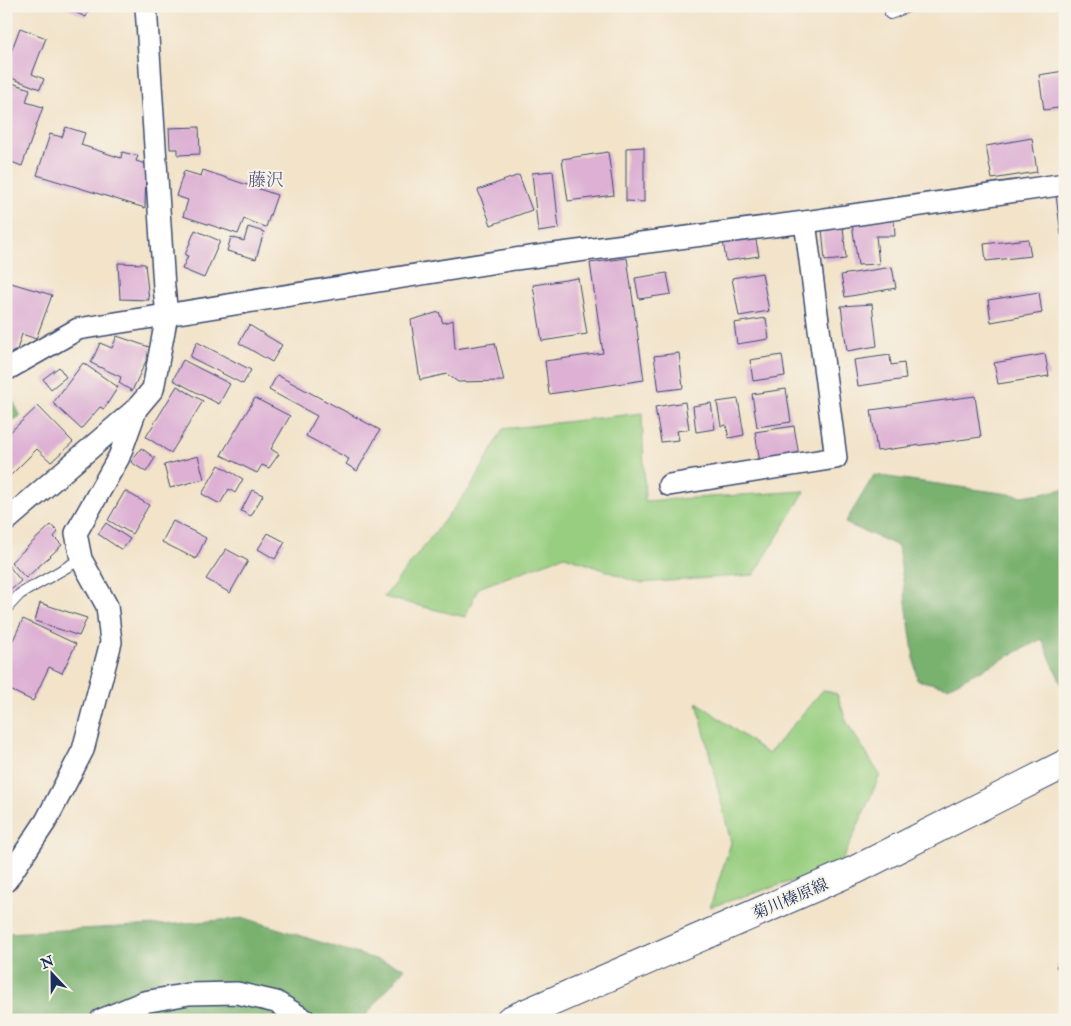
<svg xmlns="http://www.w3.org/2000/svg" width="1071" height="1026" viewBox="0 0 1071 1026" font-family="'IM FELL Double Pica','Noto Serif JP',serif">
<style>
.green{fill:#97ce7f;stroke:#597e6e}
.forest{fill:#79b16e;stroke:#4a7066}
.building{fill:#ddb0d4}
.lines{fill:none;stroke-linecap:round;stroke-linejoin:round}
.lane-casing{stroke:#3b4a6e;stroke-width:12}
.street-casing{stroke:#3b4a6e;stroke-width:24}
.secondary-casing{stroke:#3b4a6e;stroke-width:30}
.lane{stroke:#fff;stroke-width:10}
.street{stroke:#fff;stroke-width:21}
.secondary{stroke:#fff;stroke-width:28}
.labels{text-anchor:middle;stroke-width:4;stroke-linejoin:round;paint-order:stroke}
.street-label{font-size:16px;fill:#1b2f5e;stroke:#f7f3e8}
.neighbourhood-label{font-size:18px;fill:#5f5c87;stroke:#f7f3e8}
</style>
<rect width="100%" height="100%" fill="#f7f3e8"/>
<filter id="ink" filterUnits="userSpaceOnUse"><feTurbulence type="fractalNoise" baseFrequency=".02" numOctaves="2"/><feDisplacementMap in="SourceGraphic" scale="10" xChannelSelector="R" yChannelSelector="G"/><feConvolveMatrix kernelMatrix="1 2 1 2 8 2 1 2 1" color-interpolation-filters="sRGB"/></filter>
<filter id="wash" filterUnits="userSpaceOnUse"><feTurbulence type="fractalNoise" baseFrequency=".0096" numOctaves="4" result="noise"/><feDisplacementMap in="SourceGraphic" scale="20" xChannelSelector="R" yChannelSelector="G"/><feGaussianBlur stdDeviation="1.12" result="paint"/><feColorMatrix in="noise" values="0 0 0 0 0 0 0 0 0 0 0 0 0 0 0 0 0 1.4 0 .05"/><feComposite in="paint" operator="in"/></filter>
<g filter="url(#wash)">
<rect width="100%" height="100%" fill="#f2e3c9"/>
<!-- green -->
<g class="green">
<polygon points="642,413 645,501 805,491 754,575 639,583 565,556 478,588 465,617 384,597 473,484 503,429"/>
<polygon points="823,690 837,694 847,723 880,775 840,866 710,907 731,843 697,702 768,754"/>
</g>
<!-- forest -->
<g class="forest">
<polygon points="8,392 21,416 6,424 6,393"/>
<polygon points="874,475 1023,496 1065,489 1065,693 1042,639 948,687 917,680 898,546 845,523"/>
<polygon points="245,918 345,950 405,968 362,1020 6,1020 6,933 175,924"/>
</g>
<g id="blocks">
<!-- building -->
<g class="building">
<polygon points="61,6 90,6 86,17"/>
<polygon points="20,28 46,38 32,74 44,79 40,89 6,76 6,65"/>
<polygon points="1064,71 1065,107 1044,110 1039,75"/>
<polygon points="9,82 30,89 26,102 43,107 22,166 6,160 6,91"/>
<polygon points="66,127 85,133 81,145 121,158 122,152 138,156 136,161 146,164 145,208 37,175 50,134 62,137"/>
<polygon points="199,127 200,154 178,155 178,149 170,149 169,128"/>
<polygon points="1032,138 1037,172 992,179 986,146"/>
<polygon points="644,147 644,202 626,201 626,148"/>
<polygon points="608,152 614,195 568,201 562,159"/>
<polygon points="203,170 277,195 266,227 244,219 238,234 183,216 188,200 176,196 184,171 201,176"/>
<polygon points="553,171 559,229 538,232 532,173"/>
<polygon points="519,175 532,210 491,225 478,190"/>
<polygon points="1065,194 1065,235 1061,235 1056,195"/>
<polygon points="894,218 895,236 876,236 879,264 858,265 852,224"/>
<polygon points="843,226 846,259 825,261 822,228"/>
<polygon points="248,227 264,232 256,259 227,251 231,237 244,241"/>
<polygon points="195,230 220,241 204,278 182,269 188,256 185,255"/>
<polygon points="755,235 759,256 726,261 723,240"/>
<polygon points="1028,239 1031,256 986,261 984,244"/>
<polygon points="627,258 644,380 549,394 545,361 603,353 590,263"/>
<polygon points="118,263 145,264 149,300 120,299"/>
<polygon points="892,267 896,288 845,297 841,275"/>
<polygon points="667,273 671,294 639,299 635,278"/>
<polygon points="762,273 769,311 739,316 732,278"/>
<polygon points="578,278 587,334 542,341 533,285"/>
<polygon points="11,283 52,295 36,339 22,334 17,350 6,355 6,294"/>
<polygon points="1039,292 1042,313 991,322 988,300"/>
<polygon points="872,304 877,346 847,351 841,306"/>
<polygon points="439,312 443,323 453,320 455,349 495,343 504,381 458,382 447,374 420,380 411,320"/>
<polygon points="766,318 769,339 737,344 734,323"/>
<polygon points="249,325 282,345 272,362 239,343"/>
<polygon points="117,336 152,348 132,391 119,383 121,377 91,363 100,343 112,348"/>
<polygon points="197,342 251,370 243,384 190,357"/>
<polygon points="679,353 683,388 659,391 654,356"/>
<polygon points="1045,354 1049,376 998,384 994,363"/>
<polygon points="782,355 785,376 753,381 750,360"/>
<polygon points="890,355 891,365 904,363 906,379 858,386 854,360"/>
<polygon points="183,360 230,384 219,404 173,380"/>
<polygon points="83,363 118,387 104,409 100,407 81,429 53,403"/>
<polygon points="59,367 66,377 51,389 43,379"/>
<polygon points="277,375 380,430 357,471 346,464 349,459 306,436 317,416 269,390"/>
<polygon points="177,386 203,401 171,453 146,437"/>
<polygon points="786,389 791,422 757,427 752,394"/>
<polygon points="975,396 981,437 877,451 871,410"/>
<polygon points="255,398 290,416 271,449 279,454 269,468 262,465 257,473 221,455"/>
<polygon points="738,399 744,435 729,438 726,425 721,426 717,402"/>
<polygon points="685,402 689,429 677,431 679,440 661,442 655,407"/>
<polygon points="711,403 715,429 696,432 693,406"/>
<polygon points="38,406 73,442 51,462 37,449 6,480 6,436"/>
<polygon points="794,426 799,456 760,463 755,432"/>
<polygon points="141,448 155,458 146,472 131,462"/>
<polygon points="198,456 204,479 170,488 164,465"/>
<polygon points="219,465 243,479 235,493 229,489 220,504 202,494"/>
<polygon points="252,490 263,495 251,516 241,511"/>
<polygon points="125,491 149,505 132,534 108,520"/>
<polygon points="173,521 206,538 196,559 162,542"/>
<polygon points="106,523 130,539 122,550 98,534"/>
<polygon points="51,525 58,532 54,537 62,545 26,578 11,562"/>
<polygon points="268,533 285,542 275,559 258,549"/>
<polygon points="226,549 248,561 230,593 206,579"/>
<polygon points="8,565 21,581 12,589 6,583 6,566"/>
<polygon points="40,603 87,618 79,636 35,621"/>
<polygon points="23,619 76,644 62,673 49,667 33,701 6,688 6,655"/>
<polygon points="1065,962 1065,981 1056,966"/>
</g>
</g>
</g>
<g filter="url(#ink)">
<use href="#blocks" fill-opacity="0" stroke="#3b4a6e" stroke-width="1"/>
<g class="lines">
<defs>
<g id="lane">
<polyline points="890,14 910,6"/>
<polyline points="6,609 20,594 81,559"/>
</g>
<g id="street">
<polyline points="6,370 78,329 515,259 805,222 1065,184"/>
<polyline points="669,485 836,458 805,222"/>
<polyline points="6,521 137,408 153,389 167,315 164,287 146,6"/>
<polyline points="6,881 46,821 83,750 111,642 107,606 81,559 76,533 119,457 136,410"/>
<polyline points="101,1020 144,1002 189,994 237,993 276,1002 305,1020"/>
</g>
<polyline id="secondary" points="510,1020 855,870 1065,764"/>
</defs>
<!-- lane casing -->
<use href="#lane" class="lane-casing"/>
<!-- street casing -->
<use href="#street" class="street-casing"/>
<!-- secondary casing -->
<use href="#secondary" class="secondary-casing"/>
<!-- lane -->
<use href="#lane" class="lane"/>
<!-- street -->
<use href="#street" class="street"/>
<!-- secondary -->
<use href="#secondary" class="secondary"/>
</g>
</g>
<g class="labels">
<!-- street labels -->
<g class="street-label">
<text transform="translate(790 898) rotate(-23)" y="6">菊川榛原線</text>
</g>
<!-- neighbourhood labels -->
<g class="neighbourhood-label">
<text x="266" y="186">藤沢</text>
</g>
</g>
<!-- margin -->
<rect width="1071" height="1026" fill="none" stroke="#f7f3e8" stroke-width="25"/>
<!-- north arrow -->
<g transform="translate(52 974) rotate(338)" stroke="#f7f3e8" stroke-width="4" paint-order="stroke">
<path d="M0-4L9 19L0 12L-9 19Z" fill="#1b2f5e"/>
<text y="-8" font-size="14" font-weight="bold" text-anchor="middle" fill="#1b2f5e">N</text>
</g>
</svg>
